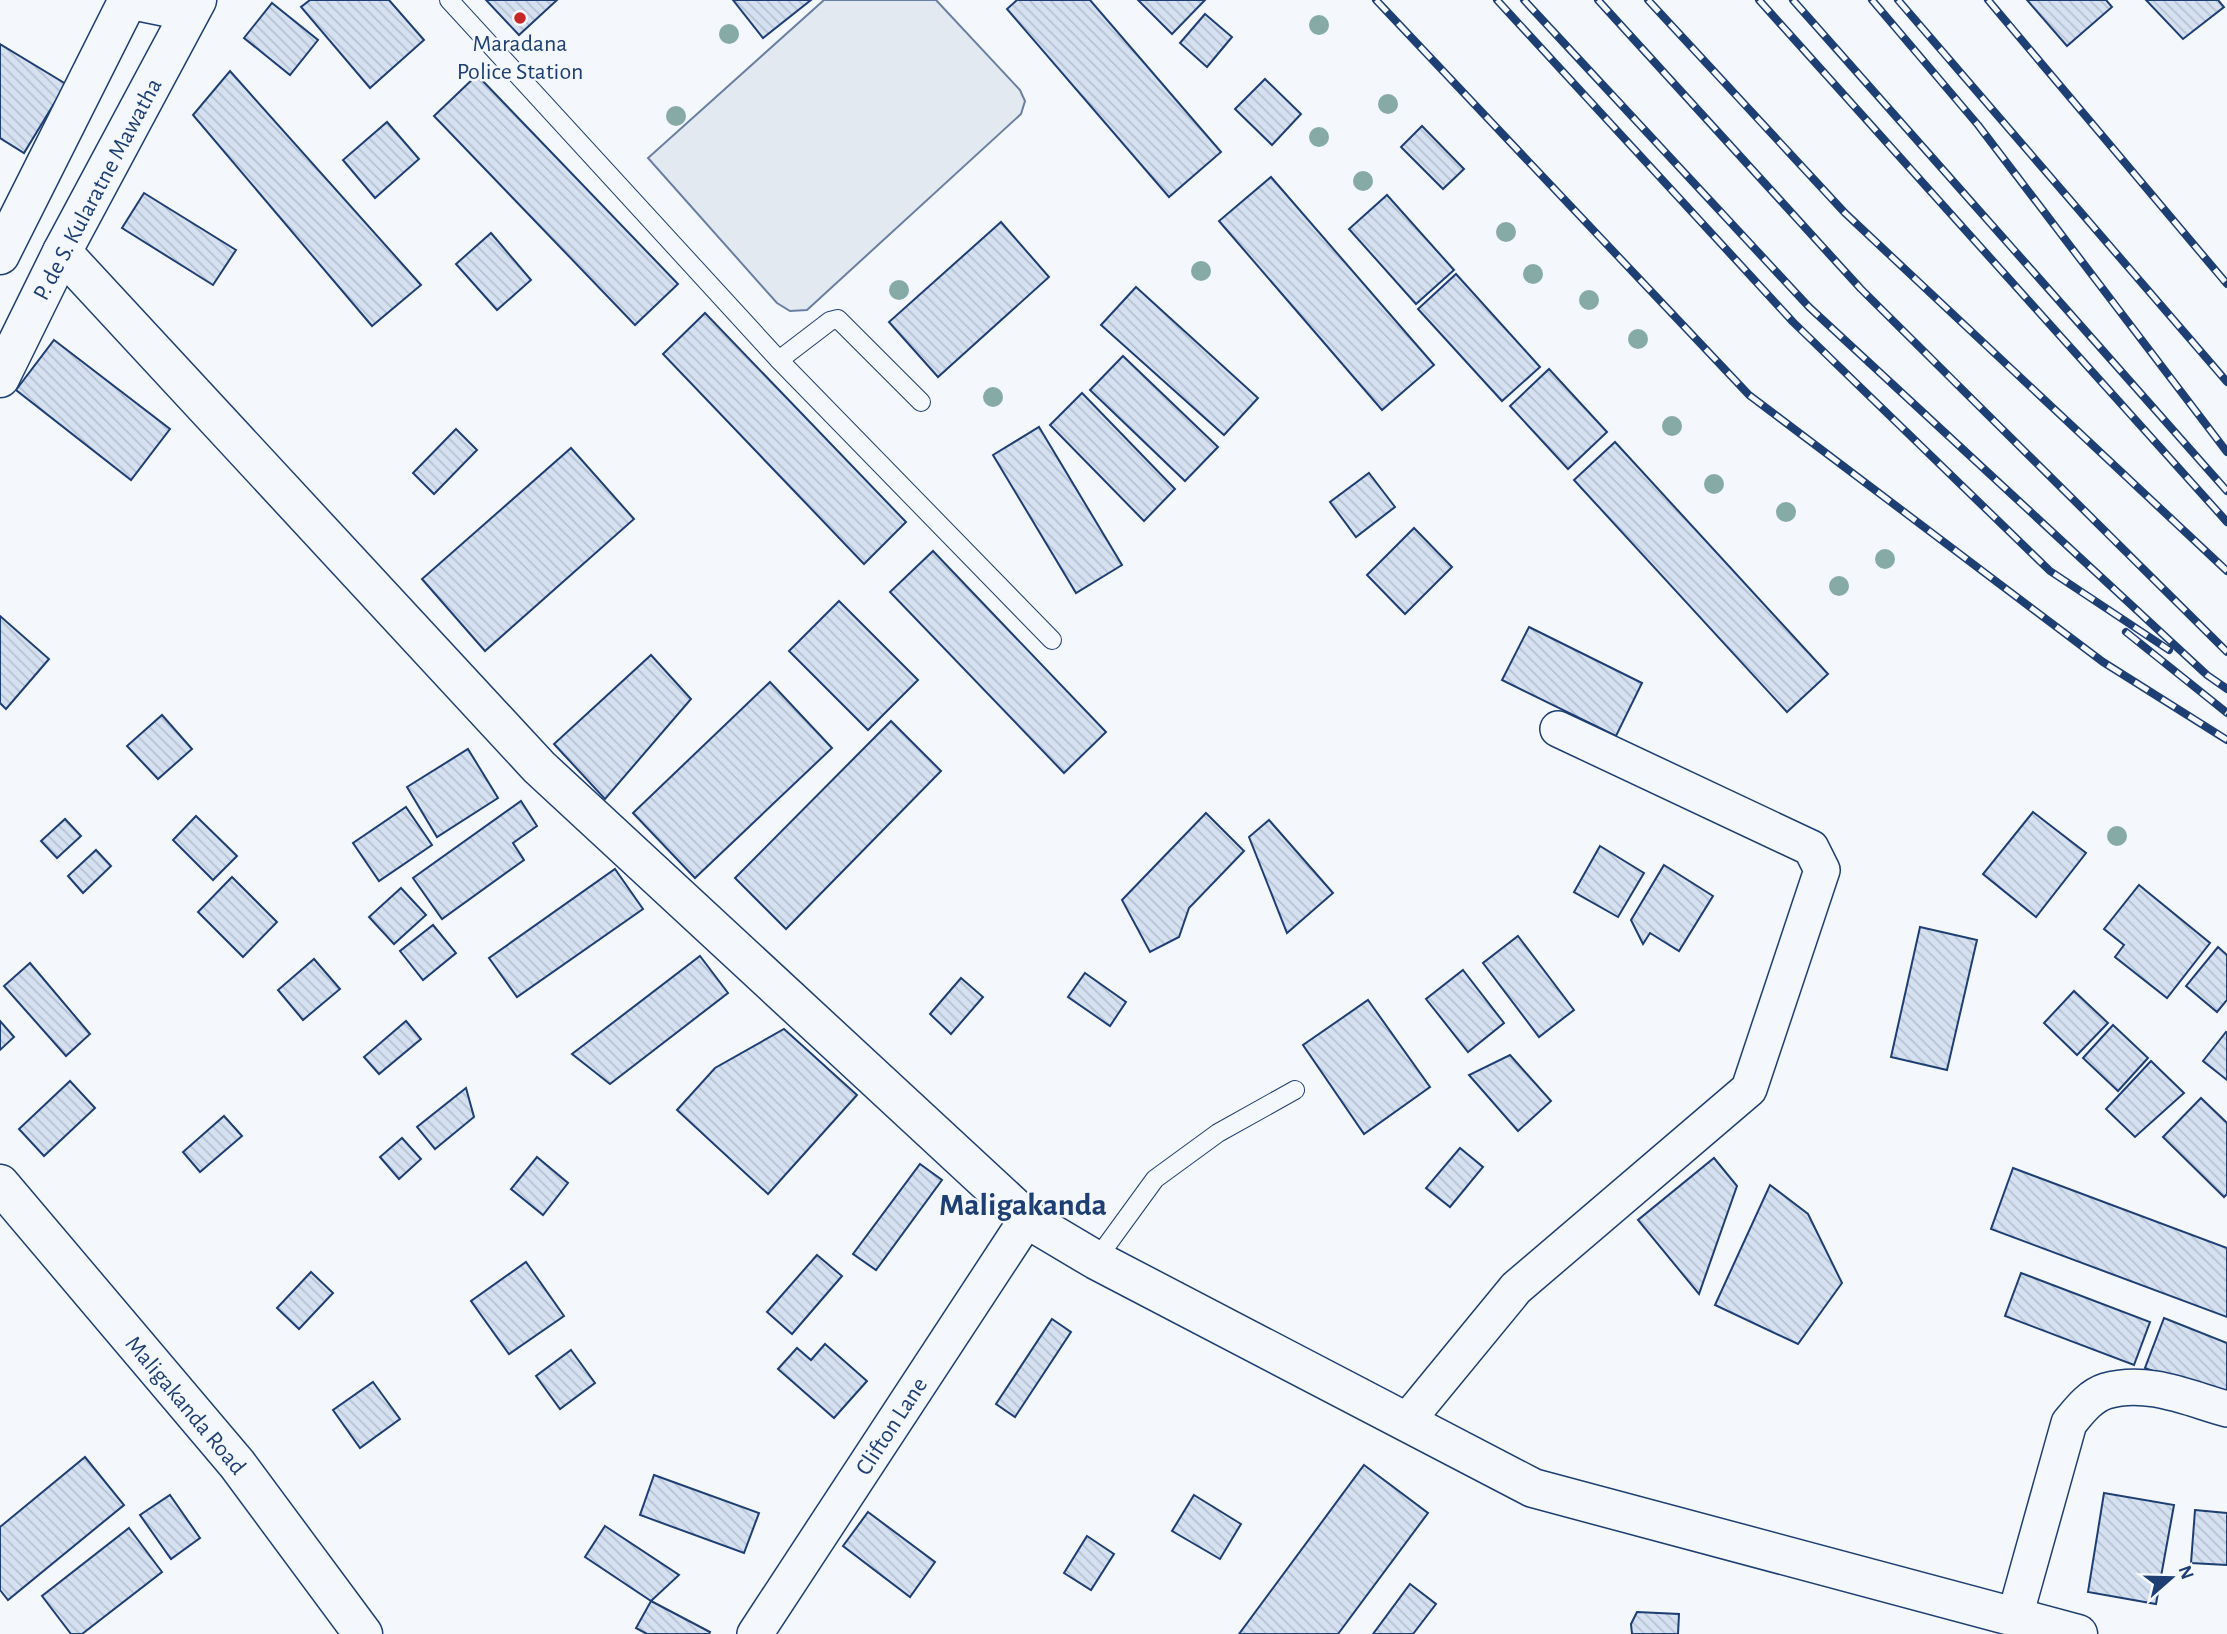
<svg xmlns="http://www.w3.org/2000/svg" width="2227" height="1634" viewBox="0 0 2227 1634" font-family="'Alegreya Sans',sans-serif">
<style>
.grass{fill:#e3e9f0;stroke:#687fa3;stroke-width:2}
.building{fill:url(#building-back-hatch);stroke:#1d3f73;stroke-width:2}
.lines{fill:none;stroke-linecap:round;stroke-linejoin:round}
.service-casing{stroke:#1d3f73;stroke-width:20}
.minor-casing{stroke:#1d3f73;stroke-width:38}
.tertiary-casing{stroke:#1d3f73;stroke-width:41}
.secondary-casing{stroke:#1d3f73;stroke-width:41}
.primary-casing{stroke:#1d3f73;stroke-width:41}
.service{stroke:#f4f7fb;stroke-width:18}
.minor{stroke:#f4f7fb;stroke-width:35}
.tertiary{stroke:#f4f7fb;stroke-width:38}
.secondary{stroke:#f4f7fb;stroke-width:38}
.primary{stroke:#f4f7fb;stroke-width:38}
.rail-casing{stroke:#1d3f73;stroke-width:8}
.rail{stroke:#f4f7fb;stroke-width:5;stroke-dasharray:16;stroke-linecap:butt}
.tree{fill:#86aba6}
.poi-dot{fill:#c62828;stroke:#f4f7fb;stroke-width:2.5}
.labels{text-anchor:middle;stroke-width:5;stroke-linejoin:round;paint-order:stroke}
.poi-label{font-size:24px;fill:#1d3f73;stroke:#f4f7fb}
.street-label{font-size:24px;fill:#1d3f73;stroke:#f4f7fb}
.district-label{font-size:32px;font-weight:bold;fill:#1d3f73;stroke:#f4f7fb}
</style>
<defs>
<pattern id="building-back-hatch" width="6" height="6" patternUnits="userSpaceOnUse" patternTransform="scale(1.75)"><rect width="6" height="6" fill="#d5e0f0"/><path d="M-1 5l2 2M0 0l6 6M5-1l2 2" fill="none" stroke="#b6c1d1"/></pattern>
</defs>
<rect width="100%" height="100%" fill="#f4f7fb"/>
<!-- grass -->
<polygon class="grass" points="824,0 936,0 1020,90 1025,101 1021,114 807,310 790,311 777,303 648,158"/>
<!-- building -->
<g class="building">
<polygon points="310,0 389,0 424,40 370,88 301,7"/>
<polygon points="486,0 557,0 519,35"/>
<polygon points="733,0 811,0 763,38"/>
<polygon points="1017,0 1090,0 1221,152 1169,197 1007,9"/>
<polygon points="1138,0 1205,0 1172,34"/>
<polygon points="2027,0 2106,0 2112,7 2067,46"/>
<polygon points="2146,0 2218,0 2224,7 2183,39"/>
<polygon points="272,3 318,40 290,75 244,38"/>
<polygon points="1205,14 1232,37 1207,67 1180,43"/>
<polygon points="0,44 66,84 24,153 0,138"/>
<polygon points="230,71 421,285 372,326 193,115"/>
<polygon points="477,75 678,284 635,325 434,116"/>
<polygon points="1265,79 1301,114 1272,145 1235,109"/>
<polygon points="387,122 419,159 375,198 343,160"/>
<polygon points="1422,126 1464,169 1443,189 1401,147"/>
<polygon points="1271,177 1434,365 1382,410 1219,221"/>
<polygon points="144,193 236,250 213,285 122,228"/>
<polygon points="1387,195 1454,270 1416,304 1349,229"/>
<polygon points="1001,222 1049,277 938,377 889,322"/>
<polygon points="491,233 531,280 497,310 456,264"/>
<polygon points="1456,274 1540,367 1502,401 1418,309"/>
<polygon points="1136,287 1258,398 1224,435 1101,325"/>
<polygon points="705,313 906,522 864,564 663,354"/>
<polygon points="54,340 170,429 131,480 16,390"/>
<polygon points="1123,356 1218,447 1185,481 1090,390"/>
<polygon points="1549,369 1607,432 1568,469 1510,406"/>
<polygon points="1082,393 1175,489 1144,521 1050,425"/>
<polygon points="1039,427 1122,565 1076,593 993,455"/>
<polygon points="456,429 477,450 434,494 413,473"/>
<polygon points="1615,442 1828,674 1787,712 1574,480"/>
<polygon points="571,448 634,519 485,651 422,579"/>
<polygon points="1369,473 1395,507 1356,537 1330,502"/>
<polygon points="1414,528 1452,567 1405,614 1367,575"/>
<polygon points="933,551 1106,732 1064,773 890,592"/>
<polygon points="839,601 918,680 868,730 789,651"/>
<polygon points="0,616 49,659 6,709 0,703"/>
<polygon points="1529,627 1642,683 1616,736 1502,680"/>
<polygon points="651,655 691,699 605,799 554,744"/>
<polygon points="770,682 832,748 695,878 633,813"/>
<polygon points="162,715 192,749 158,779 127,746"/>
<polygon points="891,721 941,771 786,929 735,878"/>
<polygon points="468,749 498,798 437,837 407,787"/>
<polygon points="521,801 537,826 513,843 524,860 442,919 413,878"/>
<polygon points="406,807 432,845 379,881 353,843"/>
<polygon points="2033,812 2086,853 2036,917 1983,874"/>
<polygon points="1206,813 1244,851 1189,908 1179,937 1150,952 1122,900"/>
<polygon points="196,816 237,856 213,880 173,840"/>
<polygon points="65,819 81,836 57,858 41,841"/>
<polygon points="1269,820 1333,893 1287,933 1249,837"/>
<polygon points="1600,846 1644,873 1618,917 1574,892"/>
<polygon points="96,850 111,866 83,893 68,876"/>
<polygon points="1664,865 1713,896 1679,951 1650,933 1643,944 1631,920"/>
<polygon points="615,869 643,909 517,997 489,958"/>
<polygon points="232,877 277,922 243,957 198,912"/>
<polygon points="2139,885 2210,943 2167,998 2115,957 2124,945 2104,929"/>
<polygon points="401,888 426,915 394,944 369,917"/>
<polygon points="433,925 456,953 423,980 400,951"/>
<polygon points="1920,927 1977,940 1947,1070 1891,1057"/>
<polygon points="1518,936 1574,1010 1539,1037 1483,963"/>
<polygon points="2218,947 2227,955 2227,1000 2217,1012 2186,986"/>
<polygon points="700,956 728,993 610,1084 572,1054"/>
<polygon points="314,959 340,989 303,1020 278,990"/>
<polygon points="30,963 90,1034 66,1056 4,986"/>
<polygon points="1463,970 1504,1023 1468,1052 1426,999"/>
<polygon points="1085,973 1126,1002 1110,1026 1068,997"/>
<polygon points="961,978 983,997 951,1034 930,1014"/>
<polygon points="2074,991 2108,1023 2077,1055 2044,1023"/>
<polygon points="1368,1000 1430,1087 1364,1134 1303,1045"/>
<polygon points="0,1021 14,1037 0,1050"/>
<polygon points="406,1021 421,1039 379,1074 364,1057"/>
<polygon points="2113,1025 2148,1058 2118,1091 2083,1058"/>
<polygon points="784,1029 857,1095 768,1194 677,1110 715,1068"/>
<polygon points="2226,1032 2227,1033 2227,1080 2203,1061"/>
<polygon points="1510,1055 1551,1101 1518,1131 1469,1075"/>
<polygon points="2151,1061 2184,1093 2135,1137 2106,1109"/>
<polygon points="70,1081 95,1108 44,1156 19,1129"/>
<polygon points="466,1088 474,1117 435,1149 417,1127"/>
<polygon points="2201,1098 2227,1123 2227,1194 2224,1197 2163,1137"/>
<polygon points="224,1116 242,1136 200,1172 183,1152"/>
<polygon points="402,1138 421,1159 399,1179 380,1157"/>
<polygon points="1460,1148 1483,1167 1450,1207 1426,1188"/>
<polygon points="537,1157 568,1183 543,1215 511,1189"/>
<polygon points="1714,1158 1737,1186 1699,1294 1638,1220"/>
<polygon points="920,1164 942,1180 876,1270 853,1254"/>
<polygon points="2013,1168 2227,1248 2227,1317 1991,1229"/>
<polygon points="1770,1185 1808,1214 1842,1283 1798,1344 1715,1305"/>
<polygon points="817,1255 842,1276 792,1334 767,1312"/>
<polygon points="526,1262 564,1316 509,1354 471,1301"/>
<polygon points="311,1272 333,1293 299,1329 277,1308"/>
<polygon points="2021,1273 2150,1322 2134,1365 2005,1316"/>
<polygon points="2164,1318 2227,1343 2227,1400 2145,1368"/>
<polygon points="1052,1319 1071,1332 1015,1417 996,1404"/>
<polygon points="825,1344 867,1381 834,1418 778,1369 797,1348 811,1360"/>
<polygon points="571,1350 595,1383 560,1409 536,1376"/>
<polygon points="373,1382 400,1419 360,1448 333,1410"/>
<polygon points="85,1457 124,1505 8,1600 0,1590 0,1527"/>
<polygon points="1364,1465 1428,1513 1338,1634 1239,1634"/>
<polygon points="654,1475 759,1513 744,1553 640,1515"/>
<polygon points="2104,1493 2174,1505 2156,1604 2088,1592"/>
<polygon points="170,1495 200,1538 171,1559 140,1515"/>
<polygon points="1194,1495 1241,1524 1220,1559 1172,1531"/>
<polygon points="2195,1510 2227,1513 2227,1565 2191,1563"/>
<polygon points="868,1512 935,1562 910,1597 843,1546"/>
<polygon points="605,1526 679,1575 651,1601 585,1557"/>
<polygon points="129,1528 162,1572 82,1634 71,1634 42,1596"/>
<polygon points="1087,1536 1114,1554 1091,1590 1064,1573"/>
<polygon points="1410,1584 1436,1604 1413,1634 1373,1634"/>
<polygon points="651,1601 710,1632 709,1634 647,1634 636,1628"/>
<polygon points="1637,1612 1679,1614 1678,1634 1632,1634 1631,1624"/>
</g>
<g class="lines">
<defs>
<g id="service">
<polyline points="449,0 779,360 1052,640"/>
<polyline points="779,360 830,321 838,319 921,402"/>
<polyline points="1096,1260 1155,1179 1218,1133 1295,1090"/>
</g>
<g id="minor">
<polyline points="1406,1422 1516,1288 1749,1089 1822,870 1811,848 1558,729"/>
<path d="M2015 1616 2069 1423C2079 1411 2090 1396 2106 1391 2147 1379 2188 1398 2227 1409"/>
<polyline points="755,1634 1027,1219"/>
</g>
<polyline id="tertiary" points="0,1184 237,1464 363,1634"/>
<g id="secondary">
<polyline points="131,0 190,12"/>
<polyline points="62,252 539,767 1027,1219 1096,1260 1533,1488 2078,1634"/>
</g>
<g id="primary">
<polyline points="0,255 128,0"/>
<polyline points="0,378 62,252 197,0"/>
</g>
</defs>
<!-- service casing -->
<use href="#service" class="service-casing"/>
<!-- minor casing -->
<use href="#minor" class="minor-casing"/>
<!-- tertiary casing -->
<use href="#tertiary" class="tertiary-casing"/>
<!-- secondary casing -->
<use href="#secondary" class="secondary-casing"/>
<!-- primary casing -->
<use href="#primary" class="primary-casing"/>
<!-- service -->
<use href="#service" class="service"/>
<!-- minor -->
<use href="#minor" class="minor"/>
<!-- tertiary -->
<use href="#tertiary" class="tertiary"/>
<!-- secondary -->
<use href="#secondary" class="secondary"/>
<!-- primary -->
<use href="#primary" class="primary"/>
<defs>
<g id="rail">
<polyline points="1376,0 1749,395 2103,662 2227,740"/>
<polyline points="1497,0 1793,322 2050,571 2169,650"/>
<polyline points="1524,0 1809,307 2207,675 2227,689"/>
<polyline points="1598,0 1861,289 2227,652"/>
<polyline points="1648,0 1845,213 2227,571"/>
<polyline points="1759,0 2227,522"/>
<polyline points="1793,0 2227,491"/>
<polyline points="1872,0 1978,125 2227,452"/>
<polyline points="1898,0 2227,382"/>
<polyline points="1988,0 2227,284"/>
<polyline points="2126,632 2227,713"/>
</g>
</defs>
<!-- rail casing -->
<use href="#rail" class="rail-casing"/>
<!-- rail -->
<use href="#rail" class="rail"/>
</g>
<!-- trees -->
<g class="tree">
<circle cx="1319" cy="25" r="10"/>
<circle cx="729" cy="34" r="10"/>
<circle cx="1388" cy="104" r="10"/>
<circle cx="676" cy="116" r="10"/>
<circle cx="1319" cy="137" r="10"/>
<circle cx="1363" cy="181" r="10"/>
<circle cx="1506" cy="232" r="10"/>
<circle cx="1201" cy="271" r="10"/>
<circle cx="1533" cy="274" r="10"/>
<circle cx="899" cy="290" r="10"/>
<circle cx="1589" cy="300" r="10"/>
<circle cx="1638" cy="339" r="10"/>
<circle cx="993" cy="397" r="10"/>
<circle cx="1672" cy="426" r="10"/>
<circle cx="1714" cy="484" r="10"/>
<circle cx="1786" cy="512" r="10"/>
<circle cx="1885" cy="559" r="10"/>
<circle cx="1839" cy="586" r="10"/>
<circle cx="2117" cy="836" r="10"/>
</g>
<!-- markers -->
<circle class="poi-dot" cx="520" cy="18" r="7"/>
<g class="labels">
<!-- poi labels -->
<g class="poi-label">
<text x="520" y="51">Maradana<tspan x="520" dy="28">Police Station</tspan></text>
</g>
<!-- street labels -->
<g class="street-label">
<text transform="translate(97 189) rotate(-62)" y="8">P. de S. Kularatne Mawatha</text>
<text transform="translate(186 1405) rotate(50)" y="8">Maligakanda Road</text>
<text transform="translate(891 1426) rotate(-57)" y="8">Clifton Lane</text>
</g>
<!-- district labels -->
<g class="district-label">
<text x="1023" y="1215">Maligakanda</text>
</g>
</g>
<!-- north arrow -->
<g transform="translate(2171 1578) rotate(70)" stroke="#f4f7fb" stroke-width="5" paint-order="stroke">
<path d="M0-5L12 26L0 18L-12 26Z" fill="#1d3f73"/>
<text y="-10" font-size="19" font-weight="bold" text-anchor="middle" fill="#1d3f73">N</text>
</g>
</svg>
